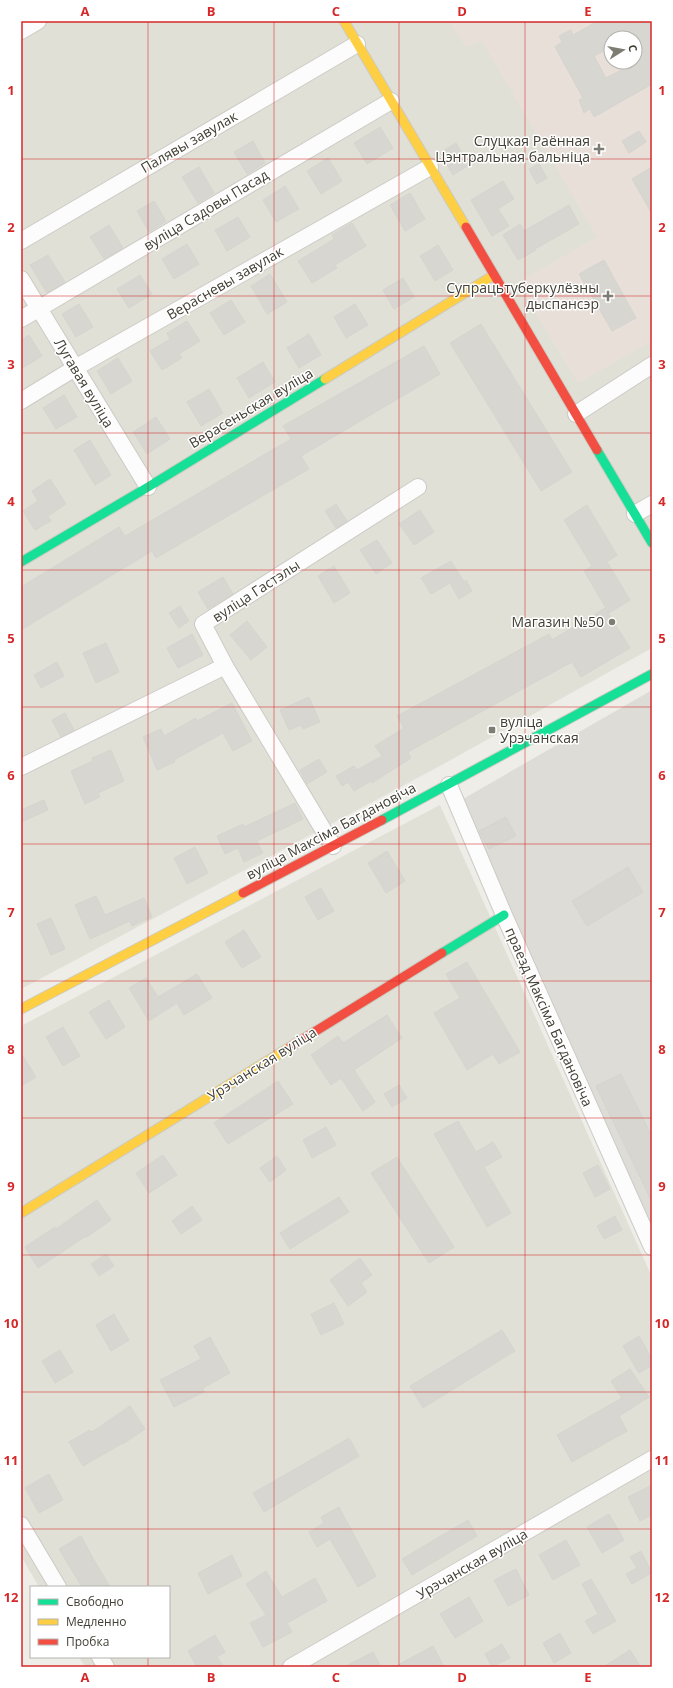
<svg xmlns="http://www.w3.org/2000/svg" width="673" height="1688" viewBox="0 0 673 1688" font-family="'Open Sans',sans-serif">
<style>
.residential{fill:#e1e0d6;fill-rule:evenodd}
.industrial{fill:#dedcd6}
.medical{fill:#e8dfd9;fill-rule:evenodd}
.building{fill:#d7d6d1;stroke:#d6d4ce;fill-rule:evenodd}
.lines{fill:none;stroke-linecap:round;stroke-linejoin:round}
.street-casing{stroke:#cccbc6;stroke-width:18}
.fast-casing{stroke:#cccbc0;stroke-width:11}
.slow-casing{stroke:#cccbc0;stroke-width:11}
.jam-casing{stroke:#cccbc0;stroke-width:11}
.street{stroke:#fcfcfc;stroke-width:16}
.fast{stroke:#16e098;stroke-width:9}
.slow{stroke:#ffcf43;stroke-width:9}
.jam{stroke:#f24e42;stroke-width:9}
.grid{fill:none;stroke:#d62828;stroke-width:1;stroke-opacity:0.55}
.poi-dot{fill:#7e7d74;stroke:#fff;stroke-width:1.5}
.labels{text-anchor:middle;stroke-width:3;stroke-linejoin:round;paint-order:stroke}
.poi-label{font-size:14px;fill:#424036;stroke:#fff;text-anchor:end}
.street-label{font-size:14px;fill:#424036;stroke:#fff}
.neatline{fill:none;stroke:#d62828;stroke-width:1.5}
.grid-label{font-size:13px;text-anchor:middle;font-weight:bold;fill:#d62828}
</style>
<rect width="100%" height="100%" fill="#eeede8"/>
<!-- residential -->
<g class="residential">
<path d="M21 21H652V648L440 766 21 989ZM611 38H635V62H611Z"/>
<polygon points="440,805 652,1277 652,1667 85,1667 79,1657 169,1657 169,1587 39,1587 21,1556 21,1026"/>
</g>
<!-- industrial -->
<polygon class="industrial" points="652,690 652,1234 463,799"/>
<!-- medical -->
<path class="medical" d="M449 21H652V341L578 383 517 283 597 237 482 41 466 47ZM611 38H635V62H611Z"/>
<!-- building -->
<g class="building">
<path d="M598 21H652V84L594 117 590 109 584 113 579 100 583 98 555 47 562 42 559 36 571 30 573 35ZM611 38H635V62H624L627 67 606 78 594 56 611 47Z"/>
<polygon points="380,127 393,148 367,164 354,143"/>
<polygon points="639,131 646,142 629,153 622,141"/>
<polygon points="253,141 265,163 247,174 234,152"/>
<polygon points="456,143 469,165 453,175 440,153"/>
<polygon points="328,158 342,181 321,194 307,171"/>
<polygon points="539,164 547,178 537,184 529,169"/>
<polygon points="199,167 214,193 198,203 182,177"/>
<polygon points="652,167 652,214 632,179"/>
<polygon points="503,181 514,199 498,209 509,226 492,236 471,200"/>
<polygon points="285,186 299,209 276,222 263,200"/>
<polygon points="410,193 425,219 405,231 390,205"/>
<polygon points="154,201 166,221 149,232 137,211"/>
<polygon points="569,205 579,224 535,249 536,250 518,260 503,235 520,224 524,231"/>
<polygon points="238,217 250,237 227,251 215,230"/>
<polygon points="352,223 366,246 335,265 337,268 312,283 298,261 334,239 332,235"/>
<polygon points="109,225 123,248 104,259 90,237"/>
<polygon points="187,244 199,264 174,279 162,259"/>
<polygon points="438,245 453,270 435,281 420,256"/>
<polygon points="48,255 65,282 47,293 30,265"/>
<polygon points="604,260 636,318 612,331 579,274"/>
<polygon points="270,274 287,302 267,314 251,286"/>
<polygon points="140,275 152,294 129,308 117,289"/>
<polygon points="403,278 414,297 394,309 383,290"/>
<polygon points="231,300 245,322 224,335 210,313"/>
<polygon points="79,304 93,327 76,337 62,314"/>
<polygon points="355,304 368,325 346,338 334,317"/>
<polygon points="187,321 200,341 179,354 182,358 162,370 150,351 170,339 167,333"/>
<polygon points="481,324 572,472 541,491 450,343"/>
<polygon points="309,334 321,355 299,368 287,348"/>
<polygon points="29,335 42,356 21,369 21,340"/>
<polygon points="424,346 440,374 301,456 309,469 156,558 152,551 21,630 21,587 119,527 125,536 291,439 283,426"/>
<polygon points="118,358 132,381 111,394 97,371"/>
<polygon points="263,362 275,382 249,398 237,378"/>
<polygon points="209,389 223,413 201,426 187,402"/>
<polygon points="64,395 77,417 56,429 43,408"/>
<polygon points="156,417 170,439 147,454 133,432"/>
<polygon points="90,440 111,475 95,485 74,450"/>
<polygon points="50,479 66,504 48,516 51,521 35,530 23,511 38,501 32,491"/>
<polygon points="336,504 347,521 336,528 325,511"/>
<polygon points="587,505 617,555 607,562 630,600 609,613 584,571 592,566 564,520"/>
<polygon points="420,510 434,532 414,545 399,524"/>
<polygon points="377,540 392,563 376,574 360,550"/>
<polygon points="451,561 464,582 466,580 472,591 459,599 450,583 431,594 421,578"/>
<polygon points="334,566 350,593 334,603 318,576"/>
<polygon points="223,577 233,594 208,609 198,592"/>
<polygon points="180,606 189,621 179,628 169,613"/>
<polygon points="605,608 630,648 581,677 572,662 408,752 411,758 372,783 371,781 354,791 348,782 342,786 336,776 354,766 357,770 382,756 375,746 404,728 397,716 549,634 552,640"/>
<polygon points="247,621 267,647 251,660 230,635"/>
<polygon points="192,634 203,655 178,668 167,648"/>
<polygon points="106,643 119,672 96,683 83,653"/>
<polygon points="57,662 64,676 41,688 34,675"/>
<polygon points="309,697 320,722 303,729 301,725 289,730 280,710"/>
<polygon points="232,703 252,741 233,751 223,733 174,760 175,762 157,770 143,737 161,729 164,736 196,718 197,721"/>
<polygon points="65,713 74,730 61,737 52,720"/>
<polygon points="111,750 124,781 98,793 100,797 85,804 71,771 93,761 92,758"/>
<polygon points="319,759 327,772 307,784 300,770"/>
<polygon points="44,800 48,810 21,822 21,810"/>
<polygon points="295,803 303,819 257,841 263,853 244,862 238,848 225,854 217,836 243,824 244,827"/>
<polygon points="506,817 516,836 489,849 479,831"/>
<polygon points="195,847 208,873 187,884 174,858"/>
<polygon points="387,851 405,881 386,893 368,863"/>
<polygon points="628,867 643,892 587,926 572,901"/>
<polygon points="321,888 334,911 318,920 305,897"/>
<polygon points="96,896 105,915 144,898 152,917 132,926 130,921 90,939 75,905"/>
<polygon points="51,918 65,949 51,955 37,924"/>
<polygon points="244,930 261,957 242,968 225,942"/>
<polygon points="467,962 520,1052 499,1064 493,1054 467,1070 434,1013 460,998 446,974"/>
<polygon points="197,974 212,998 184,1015 177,1003 149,1021 129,988 146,978 158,997"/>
<polygon points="109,1000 125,1027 106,1039 89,1012"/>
<polygon points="387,1015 402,1038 354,1070 375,1102 363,1111 341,1078 331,1085 311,1055 338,1036 343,1043"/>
<polygon points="63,1027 80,1056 63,1066 46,1037"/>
<polygon points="21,1053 36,1077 21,1086"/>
<polygon points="621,1074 652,1137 652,1202 596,1086"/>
<polygon points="278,1081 293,1104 228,1144 214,1123"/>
<polygon points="399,1085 407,1098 392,1107 384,1094"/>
<polygon points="458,1121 476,1152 493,1142 502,1157 484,1167 511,1213 487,1227 434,1134"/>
<polygon points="326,1127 336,1145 312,1158 303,1140"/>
<polygon points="163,1155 177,1175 149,1193 136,1173"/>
<polygon points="277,1156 286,1170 270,1182 260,1168"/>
<polygon points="397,1157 454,1247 429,1263 371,1173"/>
<polygon points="598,1165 610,1189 595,1197 583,1173"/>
<polygon points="339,1197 349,1212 290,1249 280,1233"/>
<polygon points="97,1200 111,1220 87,1237 86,1236 38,1268 25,1247 55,1227 56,1229"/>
<polygon points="192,1206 202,1220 181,1234 172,1221"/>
<polygon points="615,1216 622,1230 604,1239 597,1226"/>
<polygon points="106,1254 114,1266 99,1276 91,1264"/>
<polygon points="360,1258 372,1275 361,1283 367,1292 348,1306 330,1280"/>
<polygon points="334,1303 344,1324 321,1335 311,1314"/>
<polygon points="114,1314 129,1340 111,1351 96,1325"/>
<polygon points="502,1330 515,1351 423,1408 410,1386"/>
<polygon points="639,1336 652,1359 652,1365 639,1373 623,1346"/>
<polygon points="210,1337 230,1373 203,1388 204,1392 174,1407 160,1380 201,1359 194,1346"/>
<polygon points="60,1350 73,1372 55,1383 42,1361"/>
<polygon points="630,1369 649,1397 619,1416 627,1431 572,1462 557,1435 622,1398 611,1381"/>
<polygon points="130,1406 145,1429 123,1444 123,1443 83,1466 69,1442 90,1430 92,1432"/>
<polygon points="349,1438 359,1456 264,1512 253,1493"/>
<polygon points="49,1474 63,1500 39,1513 25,1488"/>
<polygon points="652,1485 652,1515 640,1521 628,1497"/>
<polygon points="339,1507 376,1576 358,1587 330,1539 317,1547 309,1532 324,1523 321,1517"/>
<polygon points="609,1514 624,1540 602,1553 587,1527"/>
<polygon points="468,1520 477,1536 412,1575 402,1559"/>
<polygon points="81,1536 94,1560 110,1587 82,1587 59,1549"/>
<polygon points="566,1540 580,1565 553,1580 539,1555"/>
<polygon points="641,1551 652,1573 632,1584 626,1574 637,1568 630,1557"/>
<polygon points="232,1555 242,1576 208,1594 198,1573"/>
<polygon points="516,1569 529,1595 508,1606 494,1580"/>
<polygon points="266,1571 282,1597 315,1578 327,1601 287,1623 292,1632 263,1647 250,1623 266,1615 246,1584"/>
<polygon points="591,1579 616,1621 593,1634 585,1621 598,1614 582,1584"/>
<polygon points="469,1597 483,1621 455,1638 440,1614"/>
<polygon points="560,1633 571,1653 554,1663 543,1643"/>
<polygon points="215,1635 225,1652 217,1657 224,1667 197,1667 188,1651"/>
<polygon points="502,1644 510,1658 492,1667 485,1654"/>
<polygon points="433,1646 444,1667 394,1667"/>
<polygon points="630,1650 641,1667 603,1667"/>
<polygon points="373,1652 381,1667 344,1667"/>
</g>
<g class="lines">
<defs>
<g id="street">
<polyline points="21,31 38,21"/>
<polyline points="21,241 357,44"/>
<polyline points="21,279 148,487"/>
<polyline points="21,319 391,101"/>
<polyline points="21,401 75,368 430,167"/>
<polyline points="576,414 652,365"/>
<polyline points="635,514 652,504"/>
<polyline points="21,767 225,666"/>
<polyline points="449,785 504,915 652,1247"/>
<polyline points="333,846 225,666 203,624 418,487"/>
<polyline points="21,1525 58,1587"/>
<polyline points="100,1657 106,1667"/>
<polyline points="291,1667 652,1459"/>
</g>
<g id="fast">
<polyline points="597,450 652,543"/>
<polyline points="21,562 148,487 325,379"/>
<polyline points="382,820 652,674"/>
<polyline points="442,953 504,915"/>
</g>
<g id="slow">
<polyline points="344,21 466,227"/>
<polyline points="325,379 494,275"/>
<polyline points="21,1009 243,893"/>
<polyline points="21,1213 290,1047"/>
</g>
<g id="jam">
<polyline points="466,227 597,450"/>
<polyline points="243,893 382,820"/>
<polyline points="290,1047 442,953"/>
</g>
</defs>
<!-- street casing -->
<use href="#street" class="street-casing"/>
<!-- fast casing -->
<use href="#fast" class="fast-casing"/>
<!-- slow casing -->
<use href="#slow" class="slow-casing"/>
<!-- jam casing -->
<use href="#jam" class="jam-casing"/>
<!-- street -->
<use href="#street" class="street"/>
<!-- fast -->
<use href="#fast" class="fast"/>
<!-- slow -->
<use href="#slow" class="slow"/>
<!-- jam -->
<use href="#jam" class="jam"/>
</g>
<!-- grid -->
<path class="grid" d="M148 21V1587M274 21V1667M399 21V1667M525 21V1667M21 159H652M21 296H652M21 433H652M21 570H652M21 707H652M21 844H652M21 981H652M21 1118H652M21 1255H652M21 1392H652M21 1529H652M148 1657V1667"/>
<!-- markers -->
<g class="poi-dot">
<path d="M597 143h4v4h4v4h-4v4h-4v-4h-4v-4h4z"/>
<path d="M606 290h4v4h4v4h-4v4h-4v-4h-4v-4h4z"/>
<circle cx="612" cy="622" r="4"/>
<rect x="488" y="726" width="8" height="8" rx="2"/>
</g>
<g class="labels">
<!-- poi labels -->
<g class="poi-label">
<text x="590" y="146">Слуцкая Раённая<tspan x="590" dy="16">Цэнтральная бальніца</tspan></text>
<text x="599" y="293">Супрацьтуберкулёзны<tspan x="599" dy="16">дыспансэр</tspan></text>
<text x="604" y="627">Магазин №50</text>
<text x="500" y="727" text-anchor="start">вуліца<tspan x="500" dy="16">Урэчанская</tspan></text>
</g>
<!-- street labels -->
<g class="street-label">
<text transform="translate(189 142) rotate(-30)" y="5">Палявы завулак</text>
<text transform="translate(206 210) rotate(-31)" y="5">вуліца Садовы Пасад</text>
<text transform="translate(225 283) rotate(-30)" y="5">Верасневы завулак</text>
<text transform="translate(84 383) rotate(59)" y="5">Лугавая вуліца</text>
<text transform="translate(251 408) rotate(-31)" y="5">Верасеньская вуліца</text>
<text transform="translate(256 591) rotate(-33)" y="5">вуліца Гастэлы</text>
<text transform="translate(331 831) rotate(-28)" y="5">вуліца Максіма Багдановіча</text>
<text transform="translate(549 1017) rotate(66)" y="5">праезд Максіма Багдановіча</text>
<text transform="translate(262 1064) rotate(-32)" y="5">Урэчанская вуліца</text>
<text transform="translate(472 1564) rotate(-30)" y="5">Урэчанская вуліца</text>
</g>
</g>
<!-- border -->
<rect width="673" height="1688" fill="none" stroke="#ffffff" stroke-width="44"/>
<!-- legend -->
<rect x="30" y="1586" width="140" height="72" fill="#ffffff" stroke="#b3b3af"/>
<rect x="38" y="1599" width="20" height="6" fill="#16e098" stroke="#b3b3af"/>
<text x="66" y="1606" font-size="12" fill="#424036">Свободно</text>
<rect x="38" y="1619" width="20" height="6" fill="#ffcf43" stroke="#b3b3af"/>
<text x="66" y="1626" font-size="12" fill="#424036">Медленно</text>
<rect x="38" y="1639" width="20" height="6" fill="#f24e42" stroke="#b3b3af"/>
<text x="66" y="1646" font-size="12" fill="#424036">Пробка</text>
<!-- north arrow -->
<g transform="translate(623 50) rotate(79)"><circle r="19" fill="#ffffff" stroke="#b3b3af"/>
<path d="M0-3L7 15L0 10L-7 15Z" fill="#7e7d74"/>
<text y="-6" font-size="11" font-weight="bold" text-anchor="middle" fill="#424036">С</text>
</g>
<rect x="22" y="22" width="629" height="1644" class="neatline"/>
<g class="grid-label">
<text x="85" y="16">A</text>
<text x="211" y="16">B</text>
<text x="336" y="16">C</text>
<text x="462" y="16">D</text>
<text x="588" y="16">E</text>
<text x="11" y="95">1</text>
<text x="662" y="95">1</text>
<text x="11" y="232">2</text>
<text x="662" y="232">2</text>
<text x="11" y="369">3</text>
<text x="662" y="369">3</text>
<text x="11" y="506">4</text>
<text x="662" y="506">4</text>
<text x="11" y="643">5</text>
<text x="662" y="643">5</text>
<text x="11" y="780">6</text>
<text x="662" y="780">6</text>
<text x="11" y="917">7</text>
<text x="662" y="917">7</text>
<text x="11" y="1054">8</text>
<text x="662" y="1054">8</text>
<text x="11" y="1191">9</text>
<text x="662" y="1191">9</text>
<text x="11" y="1328">10</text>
<text x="662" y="1328">10</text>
<text x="11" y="1465">11</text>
<text x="662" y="1465">11</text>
<text x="11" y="1602">12</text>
<text x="662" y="1602">12</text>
<text x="85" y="1682">A</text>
<text x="211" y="1682">B</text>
<text x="336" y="1682">C</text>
<text x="462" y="1682">D</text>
<text x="588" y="1682">E</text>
</g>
</svg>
